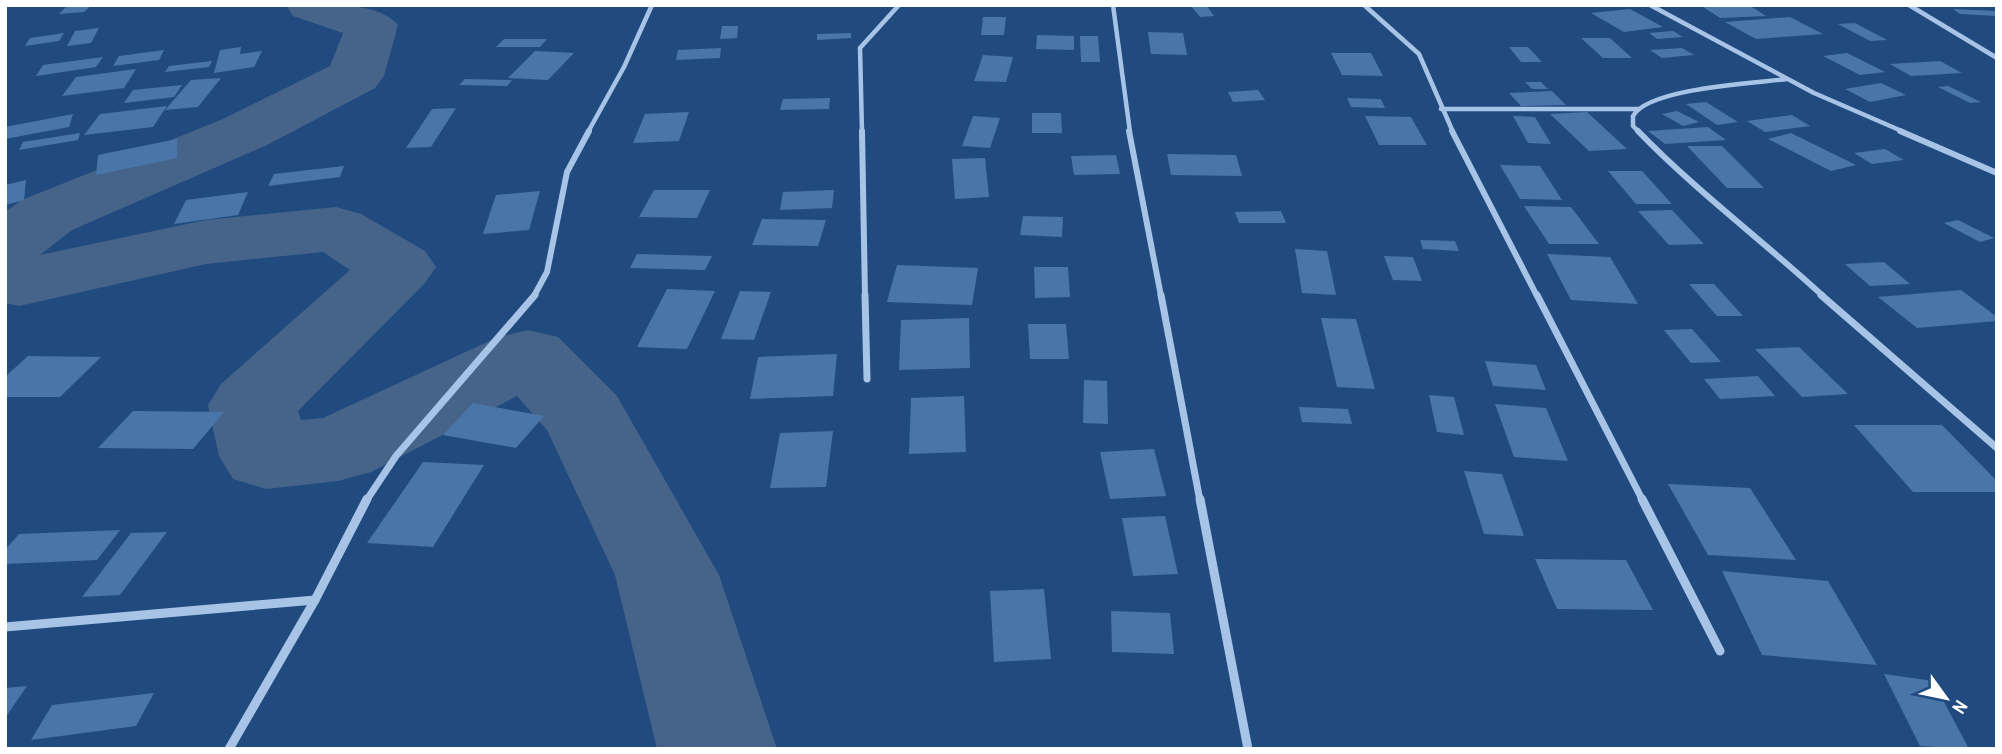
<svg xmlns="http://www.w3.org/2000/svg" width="2002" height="754" viewBox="0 0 2002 754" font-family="'Archivo Narrow',sans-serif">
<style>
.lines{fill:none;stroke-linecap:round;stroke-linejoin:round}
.river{fill:#46648a;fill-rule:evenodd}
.building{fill:#4a75a9}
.street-far3{stroke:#a7c4e7;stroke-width:4.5}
.street-far2{stroke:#a7c4e7;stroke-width:6}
.street-far1{stroke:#a7c4e7;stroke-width:7}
.street{stroke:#a7c4e7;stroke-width:9}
</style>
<rect width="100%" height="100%" fill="#214b7f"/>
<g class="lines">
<!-- river -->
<path class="river" d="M286 5C319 5 377 0 398 25L384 76 375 88 267 145 72 230 40 255 206 220 336 207 361 214 425 251 436 267 425 283 298 411 301 420 323 418 498 337 528 330 558 337 617 396 719 575 777 749H657L615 575 547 430 517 396 371 472 338 481 266 489 233 479 219 456 208 405 221 384 350 270 323 252 206 264 19 306 5 303V212L22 200 223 119 330 66 343 33 293 16Z"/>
</g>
<!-- building -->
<g class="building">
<polygon points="68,5 92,5 84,12 59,14"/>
<polygon points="1206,5 1214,16 1200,17 1191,6"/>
<polygon points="1700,5 1749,5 1766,16 1720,18"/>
<polygon points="1630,9 1663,27 1624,32 1591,13"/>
<polygon points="1953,9 1997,11 1997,16 1960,14"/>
<polygon points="983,17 1006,17 1004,35 981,35"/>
<polygon points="1790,17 1823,34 1756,39 1725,22"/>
<polygon points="1855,23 1887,40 1870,41 1838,24"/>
<polygon points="722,26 738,26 737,38 720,39"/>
<polygon points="99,28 91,43 67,46 75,31"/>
<polygon points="1673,31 1683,37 1657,39 1649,33"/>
<polygon points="1148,32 1183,33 1187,55 1151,54"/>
<polygon points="64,33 59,41 25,46 30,38"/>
<polygon points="851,33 851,38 817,40 817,34"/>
<polygon points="1037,35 1074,36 1074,50 1036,49"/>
<polygon points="1080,36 1098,36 1100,62 1081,62"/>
<polygon points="1581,38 1610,38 1632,58 1603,58"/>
<polygon points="504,39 547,39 540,47 496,47"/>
<polygon points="241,47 240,54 262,51 254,67 214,73 220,50"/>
<polygon points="1509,47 1528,47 1542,62 1521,62"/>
<polygon points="721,48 720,58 676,60 678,50"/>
<polygon points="1682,48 1694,55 1662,58 1650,50"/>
<polygon points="164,50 159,60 113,66 119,56"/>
<polygon points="535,51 574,53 548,80 508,78"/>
<polygon points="1331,53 1371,53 1383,76 1342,75"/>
<polygon points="1847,53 1885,72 1860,75 1823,56"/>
<polygon points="983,55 1013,57 1006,82 974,81"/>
<polygon points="103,57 96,67 36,76 43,65"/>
<polygon points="212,61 209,67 165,72 169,66"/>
<polygon points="1940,61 1962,73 1911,76 1890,64"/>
<polygon points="136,69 124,88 62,96 76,77"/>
<polygon points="221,78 198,107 165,110 191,80"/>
<polygon points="465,79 512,80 507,86 459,85"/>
<polygon points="1525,82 1541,82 1548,89 1532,89"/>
<polygon points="1881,83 1906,95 1870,102 1845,89"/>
<polygon points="182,85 174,97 124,103 133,90"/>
<polygon points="1948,86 1981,102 1970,103 1938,87"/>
<polygon points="1258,90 1265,100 1233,102 1228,92"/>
<polygon points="1552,91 1566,105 1521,106 1509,93"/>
<polygon points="830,98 829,109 780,110 783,99"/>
<polygon points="1347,98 1381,99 1385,108 1351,107"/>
<polygon points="1706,102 1738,122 1717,125 1686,104"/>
<polygon points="167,106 153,127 84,135 100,114"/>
<polygon points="456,108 431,147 406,148 432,109"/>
<polygon points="1677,111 1699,122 1683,126 1662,114"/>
<polygon points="689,112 679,141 633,143 645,114"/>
<polygon points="1587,112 1627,149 1589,151 1550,114"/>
<polygon points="1032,113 1061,113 1062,133 1032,133"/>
<polygon points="73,114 69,127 5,139 5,127"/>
<polygon points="1792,115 1810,126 1765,132 1747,121"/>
<polygon points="973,116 1000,118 990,148 962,146"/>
<polygon points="1365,116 1411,117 1427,145 1379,145"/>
<polygon points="1513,116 1535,117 1551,144 1528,143"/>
<polygon points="1708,127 1726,140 1665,144 1648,131"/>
<polygon points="80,133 78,140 19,150 23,142"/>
<polygon points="1791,133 1856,165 1831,171 1768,139"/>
<polygon points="177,139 177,158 96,175 98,155"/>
<polygon points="1687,146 1722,146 1764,188 1727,188"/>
<polygon points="1885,149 1904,160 1872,164 1854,153"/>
<polygon points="1167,154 1236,155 1242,176 1171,175"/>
<polygon points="1116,155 1120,174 1074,175 1071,156"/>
<polygon points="985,158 989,197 955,199 952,159"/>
<polygon points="1500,165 1540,166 1562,200 1520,199"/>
<polygon points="344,166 340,177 268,186 274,174"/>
<polygon points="1608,171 1642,171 1672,204 1636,204"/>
<polygon points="26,180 24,200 5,205 5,185"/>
<polygon points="654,190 710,190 697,218 639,217"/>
<polygon points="834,190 832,208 780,210 783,192"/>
<polygon points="540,191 529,230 483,234 496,195"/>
<polygon points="248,192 238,215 174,224 186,200"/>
<polygon points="1524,206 1571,207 1599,244 1549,244"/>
<polygon points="1672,210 1704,244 1669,245 1638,211"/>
<polygon points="1281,211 1286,223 1239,223 1235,212"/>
<polygon points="1023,216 1063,217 1062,237 1020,235"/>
<polygon points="762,219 826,220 818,246 752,245"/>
<polygon points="1958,220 1994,238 1980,242 1944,223"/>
<polygon points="1420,240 1455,241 1459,251 1423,249"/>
<polygon points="1295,249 1327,251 1336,295 1302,293"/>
<polygon points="637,254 712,256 705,270 630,268"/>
<polygon points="1547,254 1610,257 1638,304 1571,300"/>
<polygon points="1384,256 1413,257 1422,281 1393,280"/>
<polygon points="1884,262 1910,284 1870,286 1845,264"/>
<polygon points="897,265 978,268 972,305 887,302"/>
<polygon points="1034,267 1068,267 1070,297 1035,298"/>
<polygon points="1689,284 1714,284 1743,316 1717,316"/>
<polygon points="667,289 715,291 687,349 637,347"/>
<polygon points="1961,290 1997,317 1997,321 1917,328 1878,297"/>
<polygon points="740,291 771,292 754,340 721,339"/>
<polygon points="969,318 970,368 899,370 901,320"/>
<polygon points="1321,318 1356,319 1375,389 1337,387"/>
<polygon points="1028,324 1066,324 1069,359 1030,359"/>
<polygon points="1692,329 1721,362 1691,363 1664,330"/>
<polygon points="1799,347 1848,394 1802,397 1755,349"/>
<polygon points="837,354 833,396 750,399 758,357"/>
<polygon points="28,356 101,357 60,397 5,397 5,377"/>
<polygon points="1485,361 1536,365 1546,390 1493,386"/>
<polygon points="1758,376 1775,396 1720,399 1704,379"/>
<polygon points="1084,380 1107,381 1108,424 1083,423"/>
<polygon points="1429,395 1454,397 1464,435 1437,432"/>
<polygon points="964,396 966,452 909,454 911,398"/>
<polygon points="473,403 544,416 516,448 443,435"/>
<polygon points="1495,404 1546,408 1568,461 1514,457"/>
<polygon points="1299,407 1348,409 1352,424 1302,422"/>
<polygon points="133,411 224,412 193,449 98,448"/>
<polygon points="1854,425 1942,425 1997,481 1997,492 1913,492"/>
<polygon points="833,431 826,487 770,488 780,433"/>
<polygon points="1154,449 1166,496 1110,499 1100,452"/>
<polygon points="423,462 484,465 433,547 367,543"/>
<polygon points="1464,471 1502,474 1524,536 1484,534"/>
<polygon points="1668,484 1750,488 1796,560 1708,555"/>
<polygon points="1165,516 1178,574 1133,576 1122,518"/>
<polygon points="120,530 97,560 5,564 5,550 19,534"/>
<polygon points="167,532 120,595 82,597 131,533"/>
<polygon points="1535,559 1626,560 1653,610 1557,609"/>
<polygon points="1722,571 1828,581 1877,665 1762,655"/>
<polygon points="1044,589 1051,659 994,662 990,591"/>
<polygon points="1111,611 1170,613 1174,654 1112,652"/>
<polygon points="1884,674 1933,681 1969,749 1920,746"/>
<polygon points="27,686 5,718 5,688"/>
<polygon points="154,693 136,726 31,740 52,705"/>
</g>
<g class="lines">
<!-- street-far3 -->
<g class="street-far3">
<polyline points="1113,5 1130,132"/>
<polyline points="1364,5 1419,54 1453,132"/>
<polyline points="1650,5 1814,93 1904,132"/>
<polyline points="1909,5 1997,58"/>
<polyline points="1441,109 1638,109"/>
<polyline points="588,132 624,67 652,5"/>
<polyline points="862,132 860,48 899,5"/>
<path d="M1639 132 1633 126V116C1648 88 1756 83 1787 79"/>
</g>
<!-- street-far2 -->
<g class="street-far2">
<polyline points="862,131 865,296"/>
<polyline points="1129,131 1161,296"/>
<polyline points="1452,131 1537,296"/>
<path d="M1638 131C1695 190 1762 240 1823 296"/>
<polyline points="1900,131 1997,173"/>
<polyline points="534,296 547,272 567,172 589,131"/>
</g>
<!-- street-far1 -->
<g class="street-far1">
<polyline points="865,295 867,379"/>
<polyline points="1161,295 1200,501"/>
<polyline points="1537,295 1643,501"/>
<polyline points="1821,295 1997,448"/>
<polyline points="366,501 396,456 535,295"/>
</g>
<!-- street -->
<g class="street">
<polyline points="1200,499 1248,749"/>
<polyline points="1642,499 1720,651"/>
<polyline points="5,627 315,600"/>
<polyline points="229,749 315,600 367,499"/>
</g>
</g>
<!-- border -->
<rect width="2002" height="754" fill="none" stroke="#ffffff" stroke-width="14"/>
<!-- north arrow -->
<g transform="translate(1946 698) rotate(123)" stroke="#214b7f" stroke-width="5" paint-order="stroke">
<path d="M0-5L12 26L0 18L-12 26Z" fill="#ffffff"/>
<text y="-10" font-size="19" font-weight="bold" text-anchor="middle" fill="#ffffff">N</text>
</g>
</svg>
